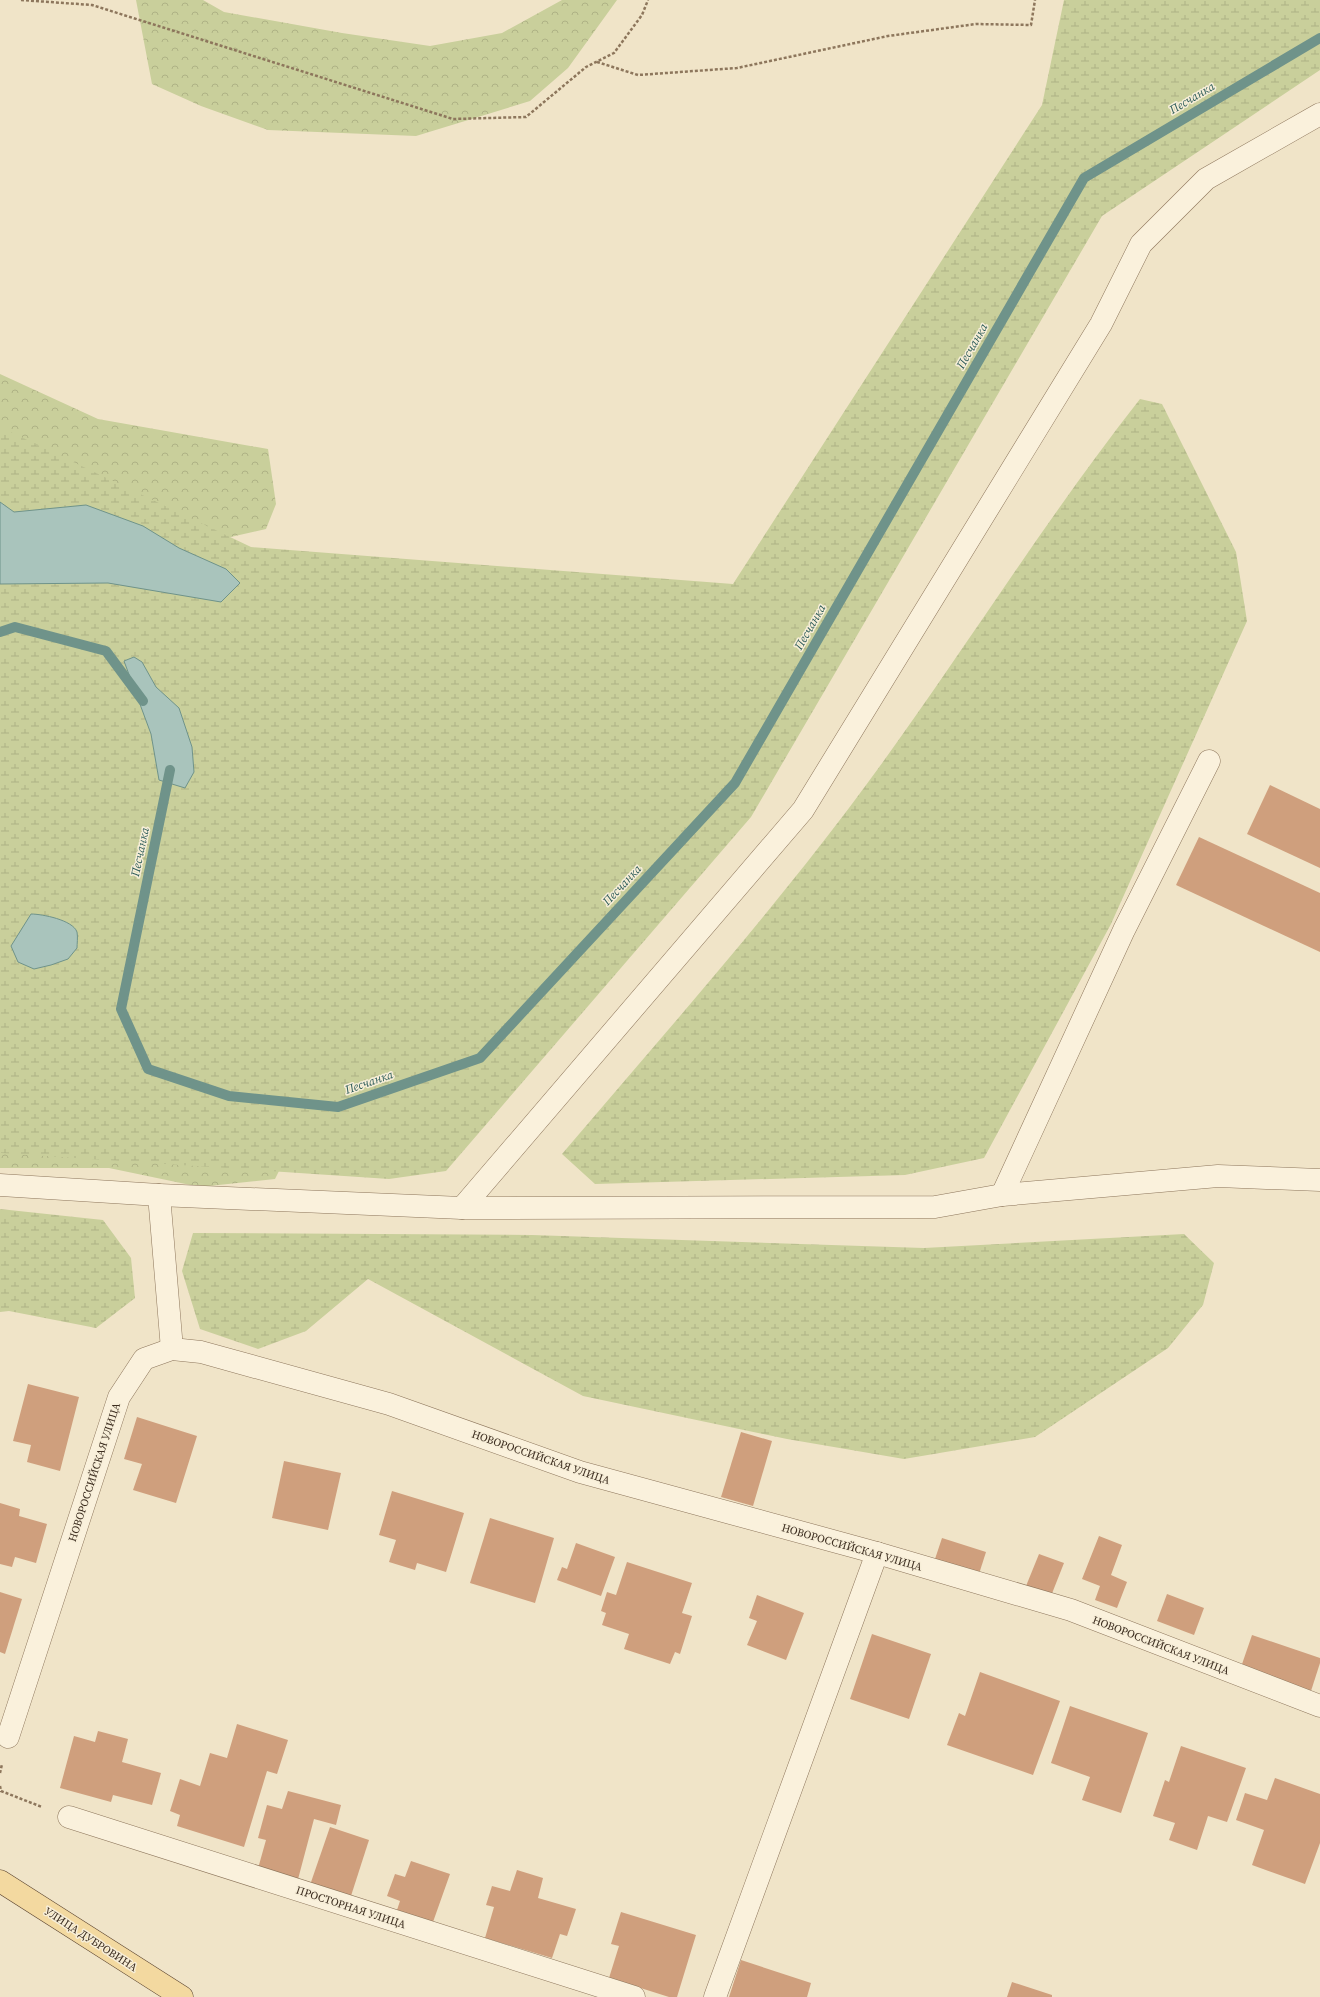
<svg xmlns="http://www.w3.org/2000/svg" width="1320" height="1997" viewBox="0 0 1320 1997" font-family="'Source Serif 4',serif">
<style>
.forest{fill:url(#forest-crowns)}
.wetland{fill:url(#wetland-marsh)}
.water{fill:#a9c4bc;stroke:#6f938a}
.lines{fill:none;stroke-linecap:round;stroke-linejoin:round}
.stream{stroke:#6f938a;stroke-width:10}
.building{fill:#cf9f7d}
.minor-casing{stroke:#8d765c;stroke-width:23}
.major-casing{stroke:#5b4430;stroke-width:23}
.path{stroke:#8d765c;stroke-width:2.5;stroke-dasharray:3 2;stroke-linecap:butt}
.minor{stroke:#faf1dc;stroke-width:22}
.major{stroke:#f3d9a0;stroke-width:22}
.labels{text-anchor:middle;stroke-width:3;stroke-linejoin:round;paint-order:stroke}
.street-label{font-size:11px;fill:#3d2e20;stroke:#f7eed8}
.water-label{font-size:12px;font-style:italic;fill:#2f5d5a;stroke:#f7eed8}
</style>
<defs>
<pattern id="forest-crowns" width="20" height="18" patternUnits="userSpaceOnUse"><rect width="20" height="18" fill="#c9cf9b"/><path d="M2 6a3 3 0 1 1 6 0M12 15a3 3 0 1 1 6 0" fill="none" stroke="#aeb285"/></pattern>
<pattern id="wetland-marsh" width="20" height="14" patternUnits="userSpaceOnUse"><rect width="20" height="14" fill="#c9cf9b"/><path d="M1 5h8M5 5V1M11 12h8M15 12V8" fill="none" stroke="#aeb285"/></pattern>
</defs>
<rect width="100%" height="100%" fill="#f0e4c8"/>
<!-- forest -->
<g class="forest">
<polygon points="136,0 203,0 224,12 342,33 430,46 502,33 562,0 617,0 568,68 530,101 416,136 268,130 201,106 152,84"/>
<polygon points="0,374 98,419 268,449 276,504 266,529 213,541 0,518"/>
<polygon points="0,1106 295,1139 275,1179 200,1187 109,1168 0,1168"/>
</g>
<!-- wetland -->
<g class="wetland">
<polygon points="1064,0 1320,0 1320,70 1102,216 751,817 446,1171 389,1179 0,1153 0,427 251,547 733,584 1042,105"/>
<path d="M1140 399 1162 404 1236 552 1247 621 1111 924 984 1158 905 1175 595 1184 562 1154C659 1040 759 927 849 808 950 674 1037 530 1140 399Z"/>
<polygon points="0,1209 103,1220 131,1258 135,1298 96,1328 9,1311 0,1312"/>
<polygon points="193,1233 532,1235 924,1248 1184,1234 1214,1263 1203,1305 1168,1348 1035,1437 904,1459 787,1439 583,1396 368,1279 306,1331 258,1349 200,1329 182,1271"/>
</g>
<!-- water -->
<g class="water">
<polygon points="0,502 14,512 86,505 143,526 179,548 226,569 240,583 221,602 108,583 0,584"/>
<polygon points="134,657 142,662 156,687 179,708 192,747 194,772 185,788 159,780 151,734 124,661"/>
<path d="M31 914C42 914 73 920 77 932 78 937 77 944 77 948L68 959 51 965 34 969 18 962 11 946Z"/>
</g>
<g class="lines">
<!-- stream -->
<g class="stream">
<polyline points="0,632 15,627 106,651 143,701"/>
<polyline points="170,770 121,1009 148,1069 229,1096 338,1107 480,1058 735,783 1084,178 1320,38"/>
</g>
</g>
<!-- building -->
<g class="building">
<polygon points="1270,785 1320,809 1320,868 1247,834"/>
<polygon points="1199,837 1320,893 1320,952 1176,885"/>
<polygon points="28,1384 79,1397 60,1471 27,1462 31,1445 13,1441"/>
<polygon points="137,1417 197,1436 176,1503 133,1490 142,1464 124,1459"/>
<polygon points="741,1432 772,1441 753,1506 721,1497"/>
<polygon points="284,1461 341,1473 328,1530 272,1518"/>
<polygon points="392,1491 464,1513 446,1572 417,1563 415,1570 389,1562 396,1540 379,1535"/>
<polygon points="0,1503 20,1509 19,1516 47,1524 36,1563 15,1557 12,1567 0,1564"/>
<polygon points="490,1518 554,1538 535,1603 470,1583"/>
<polygon points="1099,1536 1122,1545 1111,1575 1127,1582 1117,1608 1095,1600 1100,1586 1082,1579"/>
<polygon points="942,1538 986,1552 978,1577 934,1562"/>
<polygon points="576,1543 615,1557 601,1596 557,1580 562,1567 567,1569"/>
<polygon points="1039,1554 1064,1563 1051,1596 1026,1586"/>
<polygon points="627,1562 692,1583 682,1613 692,1616 680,1654 675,1652 670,1664 624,1649 629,1634 602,1625 606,1613 601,1611 607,1592 616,1595"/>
<polygon points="0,1592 22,1599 5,1654 0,1652"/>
<polygon points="1167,1594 1204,1608 1194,1635 1157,1621"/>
<polygon points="757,1595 804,1613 786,1660 747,1645 757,1621 749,1618"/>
<polygon points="872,1634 931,1654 909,1719 850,1699"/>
<polygon points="1252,1635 1320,1658 1320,1663 1311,1691 1241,1667"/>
<polygon points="980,1672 1060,1701 1033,1775 947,1745 959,1713 965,1716"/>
<polygon points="1070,1706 1148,1733 1121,1813 1082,1800 1090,1777 1051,1763"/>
<polygon points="237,1724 288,1740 277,1774 267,1771 244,1847 177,1826 180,1815 170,1811 180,1779 200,1786 210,1753 227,1758"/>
<polygon points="98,1731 128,1739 122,1762 161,1773 152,1805 113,1795 111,1802 60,1788 74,1736 95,1742"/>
<polygon points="1181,1746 1246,1768 1227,1822 1208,1816 1197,1850 1169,1840 1175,1823 1153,1816 1165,1780 1169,1782"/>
<polygon points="1275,1778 1320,1794 1320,1843 1305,1884 1252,1865 1264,1830 1236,1820 1245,1793 1267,1800"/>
<polygon points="288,1791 341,1805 336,1825 314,1819 297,1883 257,1872 266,1840 258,1838 267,1805 282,1809"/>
<polygon points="330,1827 369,1840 350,1899 310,1885"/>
<polygon points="411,1861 450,1874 433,1922 397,1910 400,1901 387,1896 395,1874 405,1877"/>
<polygon points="517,1870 543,1878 538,1898 576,1909 567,1936 560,1934 552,1958 485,1938 494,1907 486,1905 492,1886 510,1891"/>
<polygon points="621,1912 696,1935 677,1997 669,1997 609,1978 619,1946 611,1944"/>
<polygon points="741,1960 811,1983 807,1997 729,1997"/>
<polygon points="1012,1982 1052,1995 1052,1997 1007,1997"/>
</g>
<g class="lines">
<defs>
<g id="minor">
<polyline points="0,1185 159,1195 462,1208 935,1207 1002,1195 1218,1176 1320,1180"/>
<polyline points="159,1195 172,1349"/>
<polyline points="1002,1195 1124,930 1209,761"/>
<polyline points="462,1208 803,810 1101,324 1141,244 1206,179 1320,114"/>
<polyline points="8,1737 119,1397 144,1359 172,1349 201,1352 389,1404 580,1472 877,1553 1071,1610 1320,1706"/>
<polyline points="69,1817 634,1997"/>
<polyline points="715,1997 877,1553"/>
</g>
<polyline id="major" points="0,1881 182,1997"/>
</defs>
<!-- minor casing -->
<use href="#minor" class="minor-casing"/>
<!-- major casing -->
<use href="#major" class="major-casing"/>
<!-- path -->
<g class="path">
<polyline points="21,0 92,5 453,119 526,117 586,67 614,53 642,15 648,0"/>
<polyline points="597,62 638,75 737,68 888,36 976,24 1031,25 1035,0"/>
<polyline points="0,1773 2,1764"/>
<polyline points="0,1786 1,1791 42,1807"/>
</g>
<!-- minor -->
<use href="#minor" class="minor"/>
<!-- major -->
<use href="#major" class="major"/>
</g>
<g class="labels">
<!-- street labels -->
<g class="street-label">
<text transform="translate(541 1457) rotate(19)" y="4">НОВОРОССИЙСКАЯ УЛИЦА</text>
<text transform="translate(94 1472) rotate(-72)" y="4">НОВОРОССИЙСКАЯ УЛИЦА</text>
<text transform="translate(852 1547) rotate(16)" y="4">НОВОРОССИЙСКАЯ УЛИЦА</text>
<text transform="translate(1161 1645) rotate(21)" y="4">НОВОРОССИЙСКАЯ УЛИЦА</text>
<text transform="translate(351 1907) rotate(18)" y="4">ПРОСТОРНАЯ УЛИЦА</text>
<text transform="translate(91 1939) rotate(33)" y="4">УЛИЦА ДУБРОВИНА</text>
</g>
<!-- water labels -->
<g class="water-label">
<text transform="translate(1192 98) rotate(-31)" y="4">Песчанка</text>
<text transform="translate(972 346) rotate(-60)" y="4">Песчанка</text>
<text transform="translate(810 627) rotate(-60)" y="4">Песчанка</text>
<text transform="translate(140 852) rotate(-78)" y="4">Песчанка</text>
<text transform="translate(622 885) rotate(-47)" y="4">Песчанка</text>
<text transform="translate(369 1082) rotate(-19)" y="4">Песчанка</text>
</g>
</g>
</svg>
